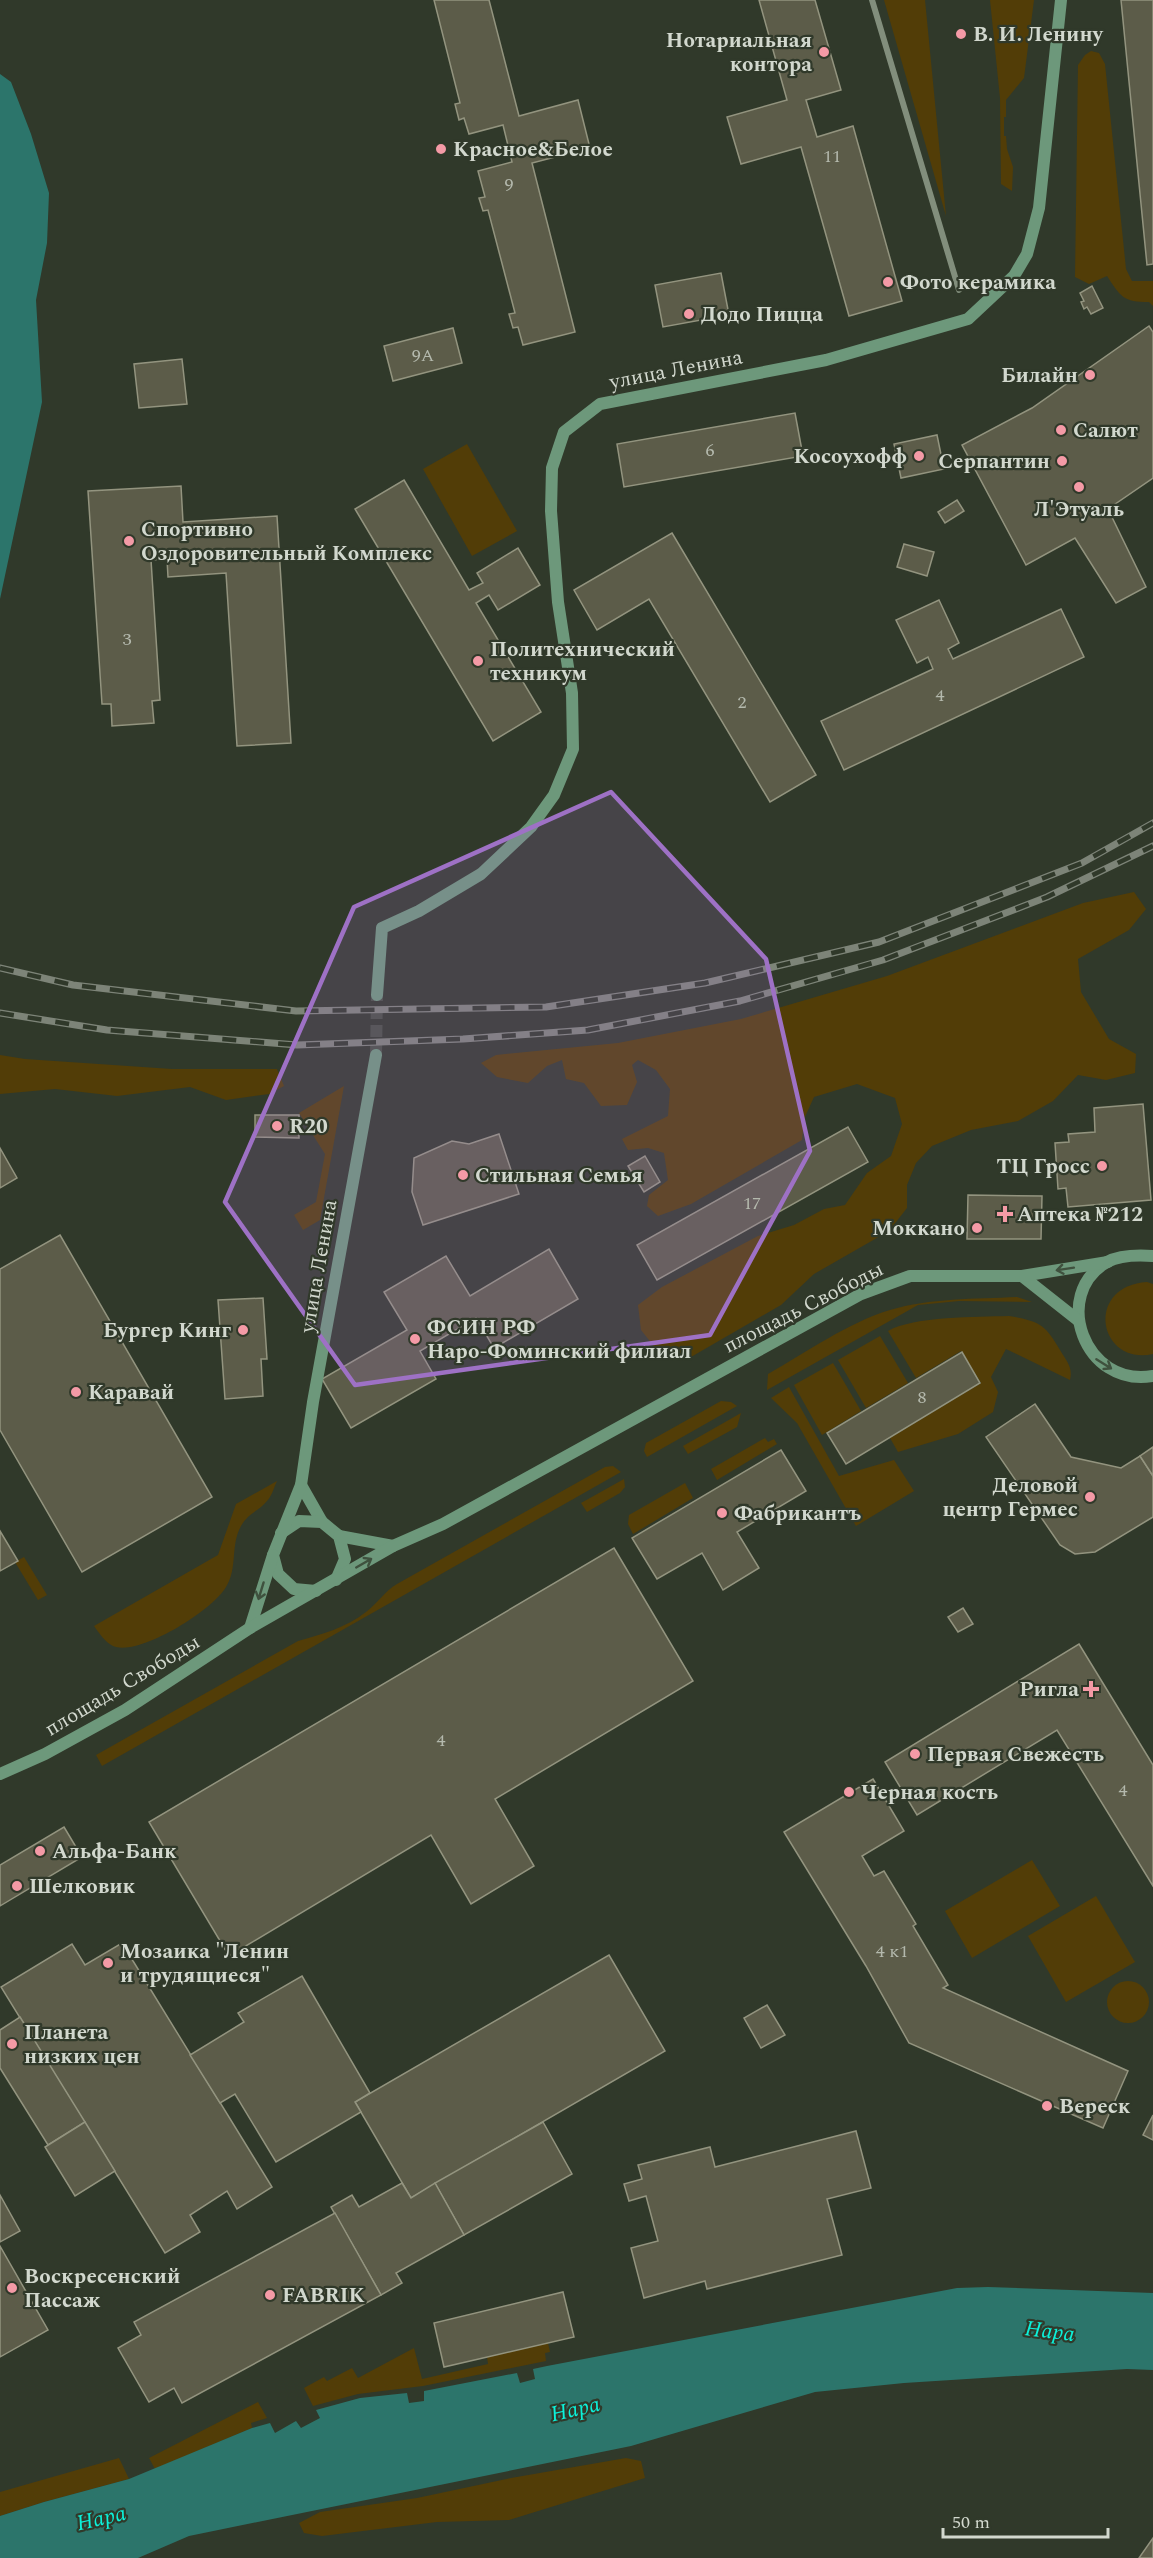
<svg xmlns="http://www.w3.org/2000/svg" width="1153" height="2558" viewBox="0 0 1153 2558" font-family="Spectral,serif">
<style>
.green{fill:#523d07}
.water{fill:#2c756b}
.building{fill:#5c5c49;stroke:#93947f;stroke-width:1.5}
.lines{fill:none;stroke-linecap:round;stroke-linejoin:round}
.secondary-tunnel{stroke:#485143;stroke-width:12;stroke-dasharray:12 6;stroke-linecap:butt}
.street{stroke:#828e7c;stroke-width:6}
.secondary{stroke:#6d987b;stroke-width:12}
.rail-casing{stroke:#7d8478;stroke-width:7}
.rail{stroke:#30392a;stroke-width:4.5;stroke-dasharray:14;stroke-linecap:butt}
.oneway{stroke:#3f513e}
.marked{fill:#9e71c5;fill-opacity:0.2;stroke:#9e71c5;stroke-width:4.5;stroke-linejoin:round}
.poi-dot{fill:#f49aa6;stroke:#30392a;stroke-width:2}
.labels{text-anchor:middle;stroke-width:4.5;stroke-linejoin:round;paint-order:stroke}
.number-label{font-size:18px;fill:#b4b9ad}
.poi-label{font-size:21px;font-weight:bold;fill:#d2d8ce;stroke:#30392a;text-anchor:start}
.street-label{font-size:21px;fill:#d2d8ce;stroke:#30392a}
.water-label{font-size:22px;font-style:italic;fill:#0cf2db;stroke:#30392a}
</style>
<rect width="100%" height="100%" fill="#30392a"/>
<!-- green -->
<g class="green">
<polygon points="884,0 925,0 946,216"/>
<polygon points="990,0 1034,0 1024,78 1006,100 1006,117 1004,117 1004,136 1006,136 1007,149 1013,167 1012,191 1001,184 1000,98"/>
<path d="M1091 51 1099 53 1105 64 1126 269 1132 281H1153V306L1149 302C1123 302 1121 297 1107 276L1089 284 1075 277 1078 65 1085 55Z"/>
<polygon points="467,444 517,531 472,556 423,469"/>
<polygon points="1134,892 1146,909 1129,930 1078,959 1081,992 1109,1039 1136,1054 1135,1073 1106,1080 1078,1075 1053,1101 1018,1121 971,1130 932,1146 916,1163 907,1185 907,1208 889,1231 814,1274 781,1305 691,1357 661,1355 641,1330 638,1305 662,1287 758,1236 794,1225 824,1209 845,1205 867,1173 891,1156 902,1124 895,1098 857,1084 814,1097 804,1119 802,1140 691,1204 658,1216 647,1206 649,1195 668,1180 664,1153 648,1148 628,1150 622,1139 668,1116 670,1089 656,1070 638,1060 632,1065 637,1082 627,1105 601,1106 584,1083 566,1079 562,1060 547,1066 528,1083 497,1077 481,1063 496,1055 618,1043 741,1019 887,976 1083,903"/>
<polygon points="0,1055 25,1059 172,1069 277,1069 284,1086 269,1094 226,1100 190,1087 117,1096 55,1089 0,1094"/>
<polygon points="344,1086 320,1220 303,1230 294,1215 316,1202 325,1154 299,1113"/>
<path d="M1147 1282 1153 1284V1354C1098 1366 1084 1286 1147 1282Z"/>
<path d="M1017 1297 1032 1302 959 1301 918 1305 767 1390 768 1374C807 1352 847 1323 890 1310 930 1298 975 1299 1017 1297Z"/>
<path d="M1009 1316C1039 1321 1045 1324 1060 1350 1067 1362 1073 1367 1070 1380L1006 1349 991 1377 998 1392 993 1412 958 1434 898 1452 890 1438 981 1383 961 1351 916 1378 888 1331C914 1316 977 1317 1009 1316Z"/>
<polygon points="880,1336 908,1383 866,1408 838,1360"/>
<polygon points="833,1363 861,1411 822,1435 794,1385"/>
<polygon points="789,1387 839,1476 894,1460 914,1491 856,1526 797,1423 771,1398"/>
<polygon points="721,1401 731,1402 737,1406 647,1457 644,1451 646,1443"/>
<polygon points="741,1413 737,1427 688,1454 683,1446"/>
<polygon points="765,1438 768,1442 774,1439 777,1444 717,1480 711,1469"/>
<path d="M613 1466 621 1472 102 1766 96 1755 298 1641C322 1634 346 1628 366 1612 378 1603 385 1591 397 1584L605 1467Z"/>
<polygon points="624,1479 625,1487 620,1493 587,1512 581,1503"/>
<path d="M277 1481C274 1487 272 1496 267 1501 259 1511 248 1513 241 1526 230 1546 238 1568 226 1587 213 1610 139 1657 113 1646 105 1642 99 1633 94 1626L218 1555 236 1504Z"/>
<polygon points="685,1483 693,1498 633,1534 628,1524 629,1515"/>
<polygon points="24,1557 47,1595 38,1600 15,1562"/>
<polygon points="1032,1860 1060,1906 972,1958 945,1911"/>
<polygon points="1096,1896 1135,1962 1066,2002 1028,1936"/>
<circle cx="1128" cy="2002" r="21"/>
<polygon points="548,2343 550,2352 545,2353 546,2361 423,2386 358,2394 313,2406 304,2388 324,2377 327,2381 352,2368 358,2378 414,2348 422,2379 488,2364 487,2357"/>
<polygon points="258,2402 267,2418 251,2423 252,2428 155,2469 149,2458"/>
<polygon points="119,2458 129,2479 44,2502 0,2516 0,2492"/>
<polygon points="626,2458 641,2461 645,2478 509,2520 437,2522 322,2536 304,2533 299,2523 320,2512 417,2498 511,2478"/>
</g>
<!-- water -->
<g class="water">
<polygon points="0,74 11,82 31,134 49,193 47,243 36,300 42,402 0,599"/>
<polygon points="988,2287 1153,2293 1153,2370 1127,2369 904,2383 815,2392 631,2446 189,2536 138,2558 0,2558 0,2516 44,2502 129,2479 252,2428 270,2423 275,2433 296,2421 301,2428 320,2418 316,2410 360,2398 407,2393 409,2403 424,2401 424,2391 517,2373 520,2383 535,2379 533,2369 547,2366 957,2288"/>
</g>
<!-- building -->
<g class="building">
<polygon points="434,0 489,0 519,116 578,100 590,148 532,163 575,332 523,345 518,327 513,328 509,314 515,313 488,210 483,211 479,198 485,197 478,171 512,162 503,125 469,134 464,118 459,120 455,104 460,103"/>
<polygon points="759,0 815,0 841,90 806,100 817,137 853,126 902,301 849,316 801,147 741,164 727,117 787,100"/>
<polygon points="1121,0 1153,0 1153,264 1147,265"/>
<polygon points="721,273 729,315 663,327 655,285"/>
<polygon points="1092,286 1103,308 1091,314 1087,307 1084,309 1081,302 1084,301 1080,293"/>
<polygon points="1149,326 1153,332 1153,478 1108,509 1146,587 1116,603 1075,538 1026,565 962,445 1032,408"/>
<polygon points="453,328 462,363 393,381 384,346"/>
<polygon points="182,359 187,404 139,408 134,364"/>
<polygon points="795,413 803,456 624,487 617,444"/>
<polygon points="937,435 944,469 901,478 894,444"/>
<polygon points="404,480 469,590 483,583 477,573 518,548 540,585 498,610 489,595 476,603 541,712 493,741 355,509"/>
<polygon points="181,486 183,522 277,516 291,743 237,746 226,573 168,577 167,559 151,560 160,700 152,701 154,723 112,726 111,704 102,704 88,491"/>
<polygon points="957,500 964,511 945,523 938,512"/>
<polygon points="672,533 816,775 770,802 649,599 597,630 574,590"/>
<polygon points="904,544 934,552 927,576 897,567"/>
<polygon points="939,600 959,643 948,649 953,659 1061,609 1084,657 844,770 821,721 933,669 928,657 917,663 896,620"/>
<polygon points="1143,1104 1151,1200 1068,1207 1066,1188 1058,1189 1055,1143 1069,1142 1068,1134 1095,1132 1094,1108"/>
<polygon points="255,1115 299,1115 299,1138 255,1137"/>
<polygon points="848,1127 868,1162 657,1280 637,1245"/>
<polygon points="499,1134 519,1194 423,1225 412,1192 414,1158 452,1141 469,1144"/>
<polygon points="0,1148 17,1178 0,1188"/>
<polygon points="645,1156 660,1182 644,1192 628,1166"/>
<polygon points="968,1195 1042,1196 1041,1239 967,1239"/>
<polygon points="60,1235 212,1497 82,1572 0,1430 0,1269"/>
<polygon points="549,1249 578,1299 494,1348 476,1318 420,1351 436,1379 351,1428 322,1379 407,1330 384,1292 446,1256 470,1296"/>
<polygon points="263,1298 267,1359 261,1359 263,1396 225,1399 218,1300"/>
<polygon points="962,1352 980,1383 846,1464 827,1433"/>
<polygon points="1035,1404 1071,1457 1121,1468 1140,1456 1153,1476 1153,1517 1095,1552 1075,1554 1060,1545 986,1437"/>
<polygon points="1153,1447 1153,1476 1140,1456"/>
<polygon points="781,1450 806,1491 737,1532 759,1568 723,1590 702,1553 657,1579 632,1538"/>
<polygon points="0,1531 18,1561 0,1571"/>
<polygon points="614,1548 693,1681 495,1799 534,1866 471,1904 431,1835 229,1956 149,1822"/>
<polygon points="963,1608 973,1624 958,1632 948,1617"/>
<polygon points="1079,1644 1153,1765 1153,1886 1057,1730 917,1815 885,1762"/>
<polygon points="873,1779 904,1831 862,1856 874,1876 884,1871 916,1924 913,1926 948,1985 943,1988 1128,2071 1103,2128 909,2043 866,1966 784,1832"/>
<polygon points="64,1827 82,1857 0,1906 0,1865"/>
<polygon points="122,1943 272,2187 237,2209 227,2191 190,2215 200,2232 165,2253 1,1987 72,1944 85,1965"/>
<polygon points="609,1955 665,2051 411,2198 355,2102"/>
<polygon points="302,1976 370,2093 355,2102 361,2112 276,2162 235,2094 220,2103 190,2055 244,2022 238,2013"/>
<polygon points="767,2005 785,2035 761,2048 744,2018"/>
<polygon points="20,2017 85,2122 48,2145 0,2068 0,2030"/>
<polygon points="1153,2115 1153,2140 1143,2135"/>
<polygon points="85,2122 115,2171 75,2196 45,2147"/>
<polygon points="543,2122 572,2174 464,2235 435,2183"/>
<polygon points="856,2131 871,2188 827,2199 842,2255 707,2289 705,2281 644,2298 631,2248 658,2241 646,2196 629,2201 624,2184 642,2179 638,2165 710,2147 715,2167"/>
<polygon points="402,2183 411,2198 435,2183 464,2235 396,2273 402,2283 381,2295 331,2207 352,2195 359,2207"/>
<polygon points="0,2195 20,2231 0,2242"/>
<polygon points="335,2213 381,2295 182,2403 174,2388 149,2402 118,2348 141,2335 134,2322"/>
<polygon points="0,2246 48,2330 0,2357"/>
<polygon points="563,2292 574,2337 444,2367 434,2323"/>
<polygon points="1153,2538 1153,2558 1139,2558"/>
</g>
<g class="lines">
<!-- secondary-tunnel -->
<polyline class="secondary-tunnel" points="376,1055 377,995"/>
<!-- street -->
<polyline class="street" points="872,0 959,290"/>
<!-- secondary -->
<g class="secondary">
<polyline points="377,995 382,928 419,911 481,874 531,827 554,795 573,749 572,693 558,602 551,511 552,468 564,432 600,404 826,360 968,319 1014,276 1027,254 1039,208 1061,0"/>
<path d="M1153 1256C1139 1255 1120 1255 1107 1262 1051 1294 1084 1388 1153 1376"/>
<polyline points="1022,1276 1079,1321"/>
<polyline points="301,1485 322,1522"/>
<polyline points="281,1533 299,1521 322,1522 339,1536 345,1559 336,1580"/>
<polyline points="339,1536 393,1546"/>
<polyline points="316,1591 294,1589 278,1574 273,1555 301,1485 313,1402 376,1055"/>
<polyline points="250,1628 273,1555"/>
<polyline points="0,1774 45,1754 125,1710 250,1628 393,1546 443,1524 861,1294 910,1276 1022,1276 1108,1262"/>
</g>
<defs>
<g id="rail">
<polyline points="0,968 73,985 296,1011 546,1007 705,983 879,942 1082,863 1153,823"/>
<polyline points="0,1013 107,1030 297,1045 463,1039 588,1030 740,1001 883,960 1047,897 1153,846"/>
</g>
</defs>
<!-- rail casing -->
<use href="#rail" class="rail-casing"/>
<!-- rail -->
<use href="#rail" class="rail"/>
</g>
<!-- one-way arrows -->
<defs><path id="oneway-shaft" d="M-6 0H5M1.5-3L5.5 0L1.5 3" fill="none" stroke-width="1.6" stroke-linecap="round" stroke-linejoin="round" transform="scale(1.5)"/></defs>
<g class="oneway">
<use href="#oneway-shaft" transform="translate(1065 1269) rotate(171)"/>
<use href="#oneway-shaft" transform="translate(1104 1364) rotate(32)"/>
<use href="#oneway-shaft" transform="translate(364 1563) rotate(-30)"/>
<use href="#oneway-shaft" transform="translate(261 1591) rotate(107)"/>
</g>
<!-- marked area -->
<path class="marked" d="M611 792 766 959 810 1151 710 1335 355 1385 225 1202 354 907Z"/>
<!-- markers -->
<g class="poi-dot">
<circle cx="961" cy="34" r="6"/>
<circle cx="824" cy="52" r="6"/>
<circle cx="441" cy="149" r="6"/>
<circle cx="888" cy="282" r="6"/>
<circle cx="689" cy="314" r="6"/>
<circle cx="1090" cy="375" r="6"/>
<circle cx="1061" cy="430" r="6"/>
<circle cx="919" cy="456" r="6"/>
<circle cx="1062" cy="461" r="6"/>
<circle cx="1079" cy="487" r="6"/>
<circle cx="129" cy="541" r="6"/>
<circle cx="478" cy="661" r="6"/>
<circle cx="277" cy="1126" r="6"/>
<circle cx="1102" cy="1166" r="6"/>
<circle cx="463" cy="1175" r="6"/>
<path d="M1002 1205h6v6h6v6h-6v6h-6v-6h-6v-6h6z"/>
<circle cx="977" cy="1228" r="6"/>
<circle cx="243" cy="1330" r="6"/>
<circle cx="415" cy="1339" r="6"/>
<circle cx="76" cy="1392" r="6"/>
<circle cx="1090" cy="1497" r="6"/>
<circle cx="722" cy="1513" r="6"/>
<path d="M1088 1680h6v6h6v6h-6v6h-6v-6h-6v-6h6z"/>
<circle cx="915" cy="1754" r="6"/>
<circle cx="849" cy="1792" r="6"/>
<circle cx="40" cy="1851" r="6"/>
<circle cx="17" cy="1886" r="6"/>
<circle cx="108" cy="1963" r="6"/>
<circle cx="12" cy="2044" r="6"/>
<circle cx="1047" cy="2106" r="6"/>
<circle cx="12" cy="2288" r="6"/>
<circle cx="270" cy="2295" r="6"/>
</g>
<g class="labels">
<!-- number labels -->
<g class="number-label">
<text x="832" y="162">11</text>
<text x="509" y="190">9</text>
<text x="423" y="361">9А</text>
<text x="710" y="456">6</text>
<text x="127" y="645">3</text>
<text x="940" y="701">4</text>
<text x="742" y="708">2</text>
<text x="752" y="1209">17</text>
<text x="922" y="1403">8</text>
<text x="441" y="1746">4</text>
<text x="1123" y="1796">4</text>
<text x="892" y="1957">4 к1</text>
</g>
<!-- poi labels -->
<g class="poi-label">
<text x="973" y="41">В. И. Ленину</text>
<text x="812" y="47" text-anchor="end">Нотариальная<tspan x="812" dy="24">контора</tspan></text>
<text x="453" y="156">Красное&amp;Белое</text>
<text x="900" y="289">Фото керамика</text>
<text x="701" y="321">Додо Пицца</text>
<text x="1078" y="382" text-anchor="end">Билайн</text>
<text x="1073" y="437">Салют</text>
<text x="907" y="463" text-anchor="end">Косоухофф</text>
<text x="1050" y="468" text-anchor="end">Серпантин</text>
<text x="1079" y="516" text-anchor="middle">Л'Этуаль</text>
<text x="141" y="536">Спортивно<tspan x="141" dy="24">Оздоровительный Комплекс</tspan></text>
<text x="490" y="656">Политехнический<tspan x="490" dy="24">техникум</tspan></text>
<text x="289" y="1133">R20</text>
<text x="1090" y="1173" text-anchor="end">ТЦ Гросс</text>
<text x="475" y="1182">Стильная Семья</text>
<text x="1017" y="1221">Аптека №212</text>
<text x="965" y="1235" text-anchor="end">Моккано</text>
<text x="427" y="1334">ФСИН РФ<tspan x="427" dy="24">Наро-Фоминский филиал</tspan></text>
<text x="231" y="1337" text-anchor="end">Бургер Кинг</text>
<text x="88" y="1399">Каравай</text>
<text x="1078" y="1492" text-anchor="end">Деловой<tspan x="1078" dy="24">центр Гермес</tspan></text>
<text x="734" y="1520">Фабрикантъ</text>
<text x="1079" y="1696" text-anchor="end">Ригла</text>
<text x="927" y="1761">Первая Свежесть</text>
<text x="861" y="1799">Черная кость</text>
<text x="52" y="1858">Альфа-Банк</text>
<text x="29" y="1893">Шелковик</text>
<text x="120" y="1958">Мозаика "Ленин<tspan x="120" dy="24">и трудящиеся"</tspan></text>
<text x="24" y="2039">Планета<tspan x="24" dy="24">низких цен</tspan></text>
<text x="1059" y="2113">Вереcк</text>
<text x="24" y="2283">Воскресенский<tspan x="24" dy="24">Пассаж</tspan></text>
<text x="282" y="2302">FABRIK</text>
</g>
<!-- street labels -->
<g class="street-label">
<text transform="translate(676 369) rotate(-11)" y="7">улица Ленина</text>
<text transform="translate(318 1266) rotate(-80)" y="7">улица Ленина</text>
<text transform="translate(803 1307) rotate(-27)" y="7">площадь Свободы</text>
<text transform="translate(122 1685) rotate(-31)" y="7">площадь Свободы</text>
</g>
<!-- water labels -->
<g class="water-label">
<text transform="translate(1050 2330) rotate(7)" y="8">Нара</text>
<text transform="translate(575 2408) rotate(-13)" y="8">Нара</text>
<text transform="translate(101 2517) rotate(-13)" y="8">Нара</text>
</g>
</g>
<!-- scale -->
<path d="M943 2528v9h165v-9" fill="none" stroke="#d2d8ce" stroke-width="3"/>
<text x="952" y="2528" font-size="18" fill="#d2d8ce" stroke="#30392a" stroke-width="4.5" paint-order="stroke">50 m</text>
</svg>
